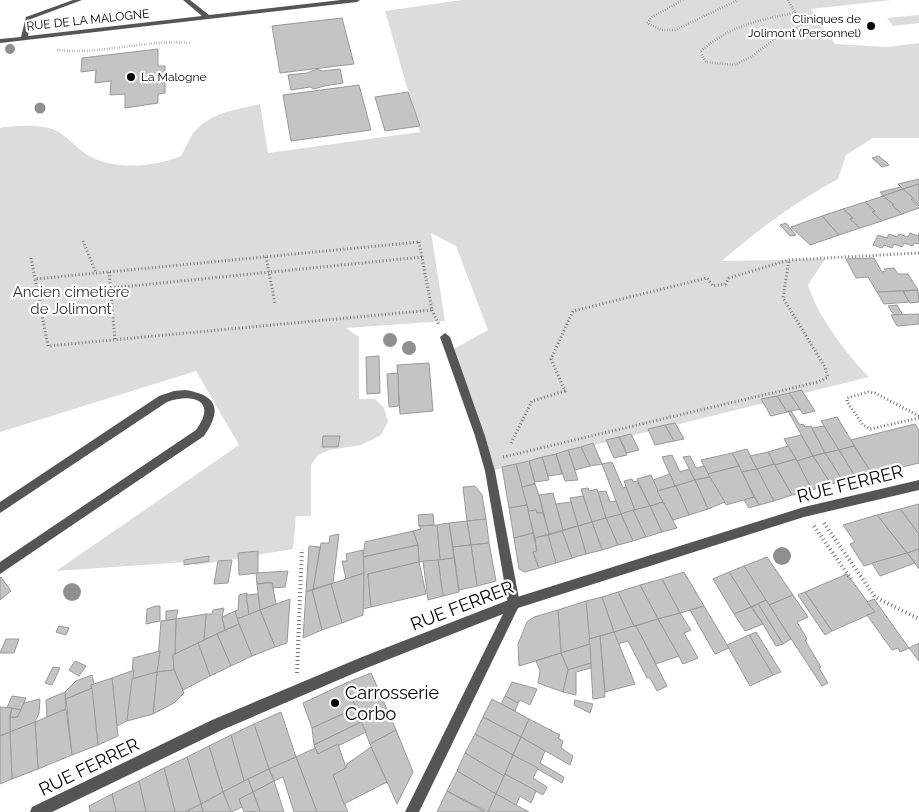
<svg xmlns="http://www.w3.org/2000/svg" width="919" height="812" viewBox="0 0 919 812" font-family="Raleway,sans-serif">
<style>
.green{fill:#dcdcdc}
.building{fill:#c4c4c4;stroke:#999}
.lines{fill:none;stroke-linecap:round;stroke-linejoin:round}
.path-far2{stroke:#777;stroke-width:2.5;stroke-dasharray:0.5 2;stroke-linecap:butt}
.path-far1{stroke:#777;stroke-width:3;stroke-dasharray:1 2.5;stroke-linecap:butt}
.path{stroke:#777;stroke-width:4;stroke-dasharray:1 3;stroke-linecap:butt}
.lane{fill:#555;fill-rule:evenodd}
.street{fill:#555;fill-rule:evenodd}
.tree{fill:#8f8f8f}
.poi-dot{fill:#000;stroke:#fff;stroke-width:2}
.labels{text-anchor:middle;stroke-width:4.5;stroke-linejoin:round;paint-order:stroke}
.far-poi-label{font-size:12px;fill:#000;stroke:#fff;text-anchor:end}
.far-street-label{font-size:12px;fill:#000;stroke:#fff}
.park-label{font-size:15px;fill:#333;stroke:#fff}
.near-street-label{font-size:18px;fill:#000;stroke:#fff}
.near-poi-label{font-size:18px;fill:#000;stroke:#fff;text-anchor:start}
</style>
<rect width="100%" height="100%" fill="#fff"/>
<!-- green -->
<g class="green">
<path d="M462 0H892L811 9 835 44 887 47 919 43V138H873L846 155 838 179C794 203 759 229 722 261L825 259 808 285C817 315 847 355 869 377L490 471 450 351 488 330 456 246 431 233 445 321 346 328 359 337V399H375L384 408 388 422 381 435 361 445 329 450 318 455 311 465V516H296L293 549 197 565 186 562 56 571 239 445 196 371 0 432V128C14 125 45 124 57 131 69 138 78 150 91 157 116 170 155 167 181 156 185 149 191 134 197 129 213 112 238 109 260 104L268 153 420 132 385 11Z"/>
<polygon points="919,15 919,23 893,26 887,18"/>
</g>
<!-- building -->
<g class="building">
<polygon points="342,18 354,64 280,73 272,26"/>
<polygon points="158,49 158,66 165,66 165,93 158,94 158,103 125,108 125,94 110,95 111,81 95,83 96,70 81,72 82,58"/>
<polygon points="317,69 322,71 340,69 343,83 324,86 314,89 310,87 291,90 288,75 307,73"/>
<polygon points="359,85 371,130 291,141 283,95"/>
<polygon points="408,92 420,126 385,131 375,97"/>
<polygon points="879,156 889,165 882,167 872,158"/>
<polygon points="919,179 919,184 903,189 898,184"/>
<polygon points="919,184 919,206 903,189"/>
<polygon points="901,187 903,189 883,196 880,192"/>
<polygon points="903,189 913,198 911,199 919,208 902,214 892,205 894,205 883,196"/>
<polygon points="883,196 894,205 892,205 902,214 882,221 872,212 875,211 865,202"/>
<polygon points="865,202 875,211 872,212 882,221 860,228 850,219 853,218 843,209"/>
<polygon points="843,209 853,218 850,219 860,228 839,235 822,216"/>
<polygon points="822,216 839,235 810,245 791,227"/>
<polygon points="786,223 796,235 790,236 780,225"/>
<polygon points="910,233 918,236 919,233 919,244 914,243 913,246 904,243 902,247 894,244 892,248 884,245 882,248 873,245 878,235 887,238 889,234 897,237 899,234 908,237"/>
<polygon points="874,258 882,272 886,271 884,269 894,268 898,274 908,274 918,290 877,292 868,277 856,278 846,259"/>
<polygon points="918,290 919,302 910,303 903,291"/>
<polygon points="903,291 909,302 884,304 877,292"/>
<polygon points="897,305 903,315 894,315 888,306"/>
<polygon points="919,314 919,324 897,326 891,315"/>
<polygon points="379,356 380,393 367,394 366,357"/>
<polygon points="429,363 433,411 400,414 397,365"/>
<polygon points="398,373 399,406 389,407 387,374"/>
<polygon points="802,390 802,391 815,411 803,414 789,393"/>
<polygon points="789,393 800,409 787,412 777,396"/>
<polygon points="777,396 787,412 771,416 761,399"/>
<polygon points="788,411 791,411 800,425 803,424 805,427 811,426 825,453 813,456"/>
<polygon points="837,417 851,440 854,446 839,450 821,421"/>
<polygon points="675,423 684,439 674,441 665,425"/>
<polygon points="915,424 919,430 919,463 872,474 851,440"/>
<polygon points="665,425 674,441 655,445 648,429"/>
<polygon points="824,426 839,450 825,453 812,428"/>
<polygon points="631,434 639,450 627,453 619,437"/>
<polygon points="801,435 813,456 797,461 784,439"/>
<polygon points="323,436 340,436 338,447 322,447"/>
<polygon points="619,437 627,455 614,458 606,440"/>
<polygon points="593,443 602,464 590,466 581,447"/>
<polygon points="788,446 796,459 775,465 768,452"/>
<polygon points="854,446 872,474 856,478 839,450"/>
<polygon points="581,447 590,466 575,470 568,450"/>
<polygon points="747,449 757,469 742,472 732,453"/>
<polygon points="568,450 578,480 565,481 556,454"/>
<polygon points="839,450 856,478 843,481 825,453"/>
<polygon points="768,452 774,464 757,469 750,456"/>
<polygon points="732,453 739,466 708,474 701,460"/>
<polygon points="825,453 843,481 831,484 813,456"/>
<polygon points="556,454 562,474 548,476 542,457"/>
<polygon points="672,455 680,472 689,469 695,480 675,486 662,457"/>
<polygon points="690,456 696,468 704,466 710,477 695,480 683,457"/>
<polygon points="813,456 831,484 812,490 797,461"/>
<polygon points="542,457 549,480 535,482 529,461"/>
<polygon points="796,459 812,490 792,495 775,465"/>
<polygon points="529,461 535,484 522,487 516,464"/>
<polygon points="612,462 623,488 626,487 635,510 621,514 602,464"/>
<polygon points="516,464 527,505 509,508 502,467"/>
<polygon points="774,464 792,495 774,501 757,469"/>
<polygon points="739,466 754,497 726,505 708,474"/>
<polygon points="757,469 774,501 759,505 742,472"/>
<polygon points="670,474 675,486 657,491 653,480"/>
<polygon points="651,475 663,502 650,506 637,479"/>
<polygon points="710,477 725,502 708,509 695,480"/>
<polygon points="632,479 633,482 637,481 650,506 635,510 624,481"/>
<polygon points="695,480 708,509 689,515 676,486"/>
<polygon points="535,484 539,495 543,513 537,513 536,510 528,511 528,509 522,487"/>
<polygon points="475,486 482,495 486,519 467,521 463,487"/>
<polygon points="676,486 689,515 673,520 657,491"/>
<polygon points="588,488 589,491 597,489 606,518 592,522 581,489"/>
<polygon points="606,491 610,502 616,501 621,514 606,518 598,492"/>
<polygon points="553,493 563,530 549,534 539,495"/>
<polygon points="583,496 592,522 578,526 570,498"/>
<polygon points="754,497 759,505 749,508 744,500"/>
<polygon points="571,502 578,526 563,530 556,504"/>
<polygon points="663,502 677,528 662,532 650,506"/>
<polygon points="919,504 919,534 900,509"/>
<polygon points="527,505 533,533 514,538 509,508"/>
<polygon points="650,506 662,532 646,537 633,510"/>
<polygon points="900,509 919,534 919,549 907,553 877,515"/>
<polygon points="536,510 537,513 543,513 549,534 535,538 528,511"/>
<polygon points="633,510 646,537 633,541 621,514"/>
<polygon points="433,514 434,525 419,526 418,515"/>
<polygon points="621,514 633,541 618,545 606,518"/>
<polygon points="877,515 907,553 864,566 850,544 855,542 843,525"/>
<polygon points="606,518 618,545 602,550 592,522"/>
<polygon points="486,519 489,543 471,545 467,521"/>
<polygon points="467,521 471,545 453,547 449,523"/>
<polygon points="592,522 602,550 586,554 578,526"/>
<polygon points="449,523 454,558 440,560 437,525"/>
<polygon points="437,525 440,560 419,562 418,545 413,531 421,529 419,526"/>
<polygon points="578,526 586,554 572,558 562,531"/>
<polygon points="413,531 418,545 363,557 365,542"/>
<polygon points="562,531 572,558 556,563 548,535"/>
<polygon points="533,533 537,551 533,552 539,568 525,572 519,569 514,538"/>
<polygon points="339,534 333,583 313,589 321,543 329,543 330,536"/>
<polygon points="548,535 556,563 539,568 533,552 537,551 535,538"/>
<polygon points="489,543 496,581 477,586 471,545"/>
<polygon points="418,545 419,562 368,574 371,607 363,609 363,557"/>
<polygon points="471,545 477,586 459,590 453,547"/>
<polygon points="309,546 320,547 313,589 306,592"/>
<polygon points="919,549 919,569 907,553"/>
<polygon points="363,550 364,573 346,579 342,561 347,561 346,554"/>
<polygon points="258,551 258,573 239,575 238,553"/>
<polygon points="907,553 915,563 880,576 872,563"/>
<polygon points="209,556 209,561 184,565 184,560"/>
<polygon points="767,557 793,595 769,605 744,566"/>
<polygon points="454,558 459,592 443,596 438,560"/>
<polygon points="232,560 228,583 214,584 218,561"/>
<polygon points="438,560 443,596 428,600 423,561"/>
<polygon points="419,562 426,594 371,607 368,574"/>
<polygon points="744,566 766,600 751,607 729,572"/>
<polygon points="288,571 285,587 272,588 272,583 266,583 257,584 256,573"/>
<polygon points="684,572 704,606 680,613 662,579"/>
<polygon points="729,572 751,607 734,614 713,579"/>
<polygon points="364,573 363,615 342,623 331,584"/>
<polygon points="847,574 875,612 832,631 805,592"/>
<polygon points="1,577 11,591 0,600 0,578"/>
<polygon points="662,579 680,613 658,619 640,585"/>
<polygon points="266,583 272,583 276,604 260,610 257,584"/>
<polygon points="331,584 342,623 322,630 312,590"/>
<polygon points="640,585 658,619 634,626 618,592"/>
<polygon points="312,590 322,630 303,638 306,592"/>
<polygon points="618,592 634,626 614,632 602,597"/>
<polygon points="805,592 832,631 825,635 798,595"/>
<polygon points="247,593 249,615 237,619 235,611 238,610 239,595"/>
<polygon points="258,594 260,610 249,615 246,595"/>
<polygon points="793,595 808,617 797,622 807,639 805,640 821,667 819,668 828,683 822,686 769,605"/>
<polygon points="602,597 614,632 589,639 586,601"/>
<polygon points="290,599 287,643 275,647 260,610"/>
<polygon points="874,599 909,648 900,652 898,648 892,650 867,615 875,612 867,602"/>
<polygon points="766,600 791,639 783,644 758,604"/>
<polygon points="586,601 590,644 561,653 558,610"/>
<polygon points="758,604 783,644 776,646 763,624 752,607"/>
<polygon points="156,606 160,606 160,621 146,624 147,609"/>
<polygon points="704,606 729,648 715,654 690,610"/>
<polygon points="751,607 763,624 745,631 734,614"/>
<polygon points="224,608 222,617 225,630 204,640 206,614 212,614 213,610"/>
<polygon points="178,610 176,619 166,621 166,611"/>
<polygon points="260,610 275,647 252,656 237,619"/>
<polygon points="558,610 561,653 519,666 518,644 527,622 534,617"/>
<polygon points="235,611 239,624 225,630 222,617"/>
<polygon points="680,613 691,630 684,633 698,658 683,664 658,619"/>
<polygon points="206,614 204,640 175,654 176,619"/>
<polygon points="176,619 175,654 173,655 174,670 157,672 161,621"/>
<polygon points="658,619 679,656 656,664 636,626"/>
<polygon points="239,624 252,656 231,666 217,634"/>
<polygon points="59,626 69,628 66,635 56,632"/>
<polygon points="634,626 636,626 667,686 657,691 650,678 647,678 628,641 617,644 614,632"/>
<polygon points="614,632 635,684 605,692 600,636"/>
<polygon points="756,632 781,672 773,675 749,635"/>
<polygon points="217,634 231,666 210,676 198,643"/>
<polygon points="749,635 773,675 750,686 727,645"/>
<polygon points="600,636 605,697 593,699 589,639"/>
<polygon points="6,639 19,639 14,653 0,653"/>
<polygon points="198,643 210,676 183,690 174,670 173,655"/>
<polygon points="919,643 919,661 909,648"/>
<polygon points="590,644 591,663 568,670 561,653"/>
<polygon points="160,651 157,672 132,679 133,658"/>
<polygon points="561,653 568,670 563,692 538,683 540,671 536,661"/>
<polygon points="75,661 86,666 79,676 69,670"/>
<polygon points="591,663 591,668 576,672 576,695 563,692 568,670"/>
<polygon points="53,667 60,668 52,685 45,683"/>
<polygon points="134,670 127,721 117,726 112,678"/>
<polygon points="174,670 184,693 174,703 153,714 157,672"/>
<polygon points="157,672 153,714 127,721 132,679"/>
<polygon points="371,673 396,730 370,744 346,683"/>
<polygon points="92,675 94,684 91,685 92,688 66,699 65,692 76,681"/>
<polygon points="112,678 118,736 98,745 91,685"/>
<polygon points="512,682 537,689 530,705 520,700 518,703 505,696"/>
<polygon points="346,683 356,708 312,728 303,703"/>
<polygon points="92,688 98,745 72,755 66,699"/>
<polygon points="65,692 66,709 47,717 46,700"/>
<polygon points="12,696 26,698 21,710 7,708"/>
<polygon points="505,696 518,703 515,711 501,704"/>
<polygon points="40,699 39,713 35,722 10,732 10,717 17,717 24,703"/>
<polygon points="492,699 529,719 521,737 483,717"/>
<polygon points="575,700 593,704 590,713 574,705"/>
<polygon points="0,707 12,708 10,715 10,732 0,736"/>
<polygon points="12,708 21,710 17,717 10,717"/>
<polygon points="356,708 361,722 314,745 312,728"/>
<polygon points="66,709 72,755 38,769 35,722"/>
<polygon points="281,712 296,757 269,769 254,724"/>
<polygon points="483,717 521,737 513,755 475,734"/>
<polygon points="529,719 560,735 558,738 563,741 561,748 573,756 570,765 521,737"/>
<polygon points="35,722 38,769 12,779 10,732"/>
<polygon points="361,722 366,732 338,746 338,744 318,754 314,745"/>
<polygon points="254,724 269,769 244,781 231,735"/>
<polygon points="396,730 413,772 397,804 370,744"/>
<polygon points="10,732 12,779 0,784 0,736"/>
<polygon points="475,734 513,755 504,776 465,753"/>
<polygon points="231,735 244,781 223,792 209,746"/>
<polygon points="521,737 545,751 540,763 564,777 562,783 513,755"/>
<polygon points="338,744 346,768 333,775 348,812 317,812 296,757 315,748 318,754"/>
<polygon points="209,746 223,792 201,804 187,757"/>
<polygon points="371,747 387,782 344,804 333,775 346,768 347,764"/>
<polygon points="465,753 504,776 496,794 457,771"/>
<polygon points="513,755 538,768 533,778 547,787 543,795 505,774"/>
<polygon points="187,757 201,804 185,812 175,812 164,768"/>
<polygon points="296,757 317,812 294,812 283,777 274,781 269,769"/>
<polygon points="164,768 175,812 146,812 139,781"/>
<polygon points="269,769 274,781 253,792 248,779"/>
<polygon points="457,771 496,794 488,812 447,791"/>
<polygon points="505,774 536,791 531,803 520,796 516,805 496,794"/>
<polygon points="248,779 253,792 239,799 242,807 231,812 223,792"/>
<polygon points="139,781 146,812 116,812 112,794"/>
<polygon points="274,781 284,812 260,812 253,792"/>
<polygon points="447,791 485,812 437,812"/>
<polygon points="223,792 231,812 203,812 201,804"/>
<polygon points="253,792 260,811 244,812 239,799"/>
<polygon points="112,794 116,812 90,812 89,806"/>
<polygon points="496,794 516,805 529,812 488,812"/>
<polygon points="201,804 203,812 185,812"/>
</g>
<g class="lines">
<!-- path-far2 -->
<g class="path-far2">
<polyline points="683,0 652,17 647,23 661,30 675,30 738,0"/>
<polyline points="788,0 795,13"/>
<path d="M795 13 802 26 783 33 751 57 734 65 706 62 700 52C727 27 760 19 795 13Z"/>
<path d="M57 50C102 55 145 39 191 43"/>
</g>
<!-- path-far1 -->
<g class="path-far1">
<polyline points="83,241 96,273"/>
<polygon points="419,242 432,310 48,346 35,279"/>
<polyline points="266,257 275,304"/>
<polyline points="31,258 35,279"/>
<polyline points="109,272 115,340"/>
<polyline points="111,288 422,257"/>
<polyline points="432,310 439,325"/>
<polyline points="919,416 875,393 868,392 847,398 847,402 863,425 870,429 919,418"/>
<polyline points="511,443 532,401 565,391 551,359 573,311 707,278 713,286 725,284 729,278 789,260 919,253"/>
<polyline points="503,457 818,382 828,377 825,367 783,298 789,260"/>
</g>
<!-- path -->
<g class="path">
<polyline points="824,523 875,597 919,619"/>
<polyline points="814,526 851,579"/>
<polyline points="297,673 302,549"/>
</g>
<!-- lane -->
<g class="lane">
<polygon points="445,333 450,337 485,436 495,471 520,604 518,608 514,610 510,608 508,604 485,471 475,436 440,337"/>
<path d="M185 390C218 395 222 410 204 436L0 574V562L196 430C218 400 192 393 167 402L0 513V502L159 396 174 391Z"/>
</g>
<!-- street -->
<g class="street">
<polygon points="73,0 82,0 31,19 28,36 202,16 183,0 190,0 209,15 341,0 360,0 357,2 0,43 0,39 21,37 26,17"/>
<polygon points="919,480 919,490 804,517 518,608 419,812 405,812 503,614 364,669 222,730 52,812 30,812 32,807 212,720 362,657 514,598 804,507"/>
</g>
</g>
<!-- trees -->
<g class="tree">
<circle cx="10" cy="49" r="5"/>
<circle cx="40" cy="108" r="5.5"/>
<circle cx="390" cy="340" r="7"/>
<circle cx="409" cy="348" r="7"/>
<circle cx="782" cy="556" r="9"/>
<circle cx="72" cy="592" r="9"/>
</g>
<!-- markers -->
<g class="poi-dot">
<circle cx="871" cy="26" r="5"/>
<circle cx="131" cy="77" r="5"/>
<circle cx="335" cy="703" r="5"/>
</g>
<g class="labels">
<!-- far-poi labels -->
<g class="far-poi-label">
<text x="861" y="23">Cliniques de<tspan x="861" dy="14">Jolimont (Personnel)</tspan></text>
<text x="141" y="81" text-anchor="start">La Malogne</text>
</g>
<!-- far-street labels -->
<g class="far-street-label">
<text transform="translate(88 20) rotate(-6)" y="4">RUE DE LA MALOGNE</text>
</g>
<!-- park labels -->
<g class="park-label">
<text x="71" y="297">Ancien cimetière<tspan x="71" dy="17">de Jolimont</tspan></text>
</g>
<!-- near-street labels -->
<g class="near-street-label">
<text transform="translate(850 484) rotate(-14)" y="6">RUE FERRER</text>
<text transform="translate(462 606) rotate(-21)" y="6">RUE FERRER</text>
<text transform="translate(89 767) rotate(-26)" y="6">RUE FERRER</text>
</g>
<!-- near-poi labels -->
<g class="near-poi-label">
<text x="345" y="699">Carrosserie<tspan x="345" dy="21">Corbo</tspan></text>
</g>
</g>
</svg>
